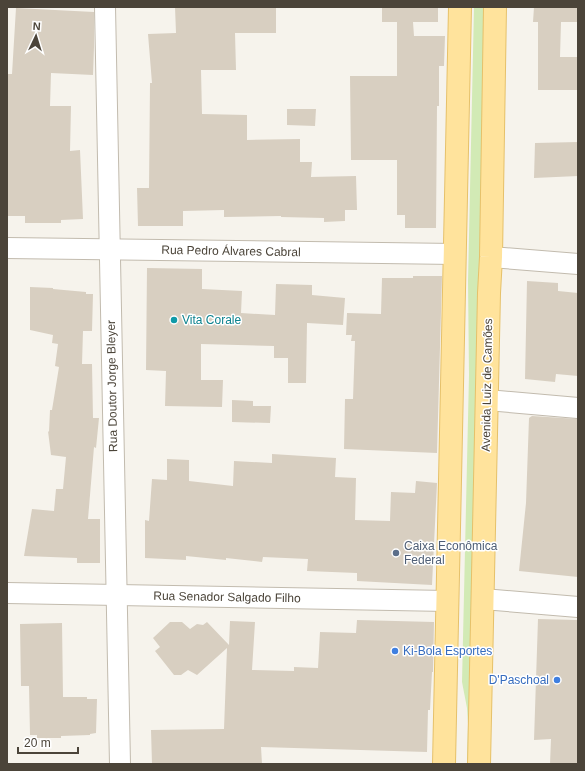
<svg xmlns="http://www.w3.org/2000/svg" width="585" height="771" viewBox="0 0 585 771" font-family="Arial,sans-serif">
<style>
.green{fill:#d2eab5}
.building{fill:#d8cfc1}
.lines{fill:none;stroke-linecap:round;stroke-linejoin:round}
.minor-casing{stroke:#c2bbae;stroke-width:22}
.major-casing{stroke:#e6c16a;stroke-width:24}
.minor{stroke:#fff;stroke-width:20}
.major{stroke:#ffe39c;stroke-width:22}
.culture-dot{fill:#0f9aa8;stroke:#fff;stroke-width:1.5}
.service-dot{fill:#5c6f8a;stroke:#fff;stroke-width:1.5}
.shop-dot{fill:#3f7fe0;stroke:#fff;stroke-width:1.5}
.labels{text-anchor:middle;stroke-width:3;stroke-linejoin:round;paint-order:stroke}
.street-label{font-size:12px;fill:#4b4439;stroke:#fff}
.culture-label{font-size:12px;fill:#0d838f;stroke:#fff;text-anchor:start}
.service-label{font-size:12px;fill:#4e5e75;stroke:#fff;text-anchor:start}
.shop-label{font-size:12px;fill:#366cbe;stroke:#fff;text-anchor:start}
</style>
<rect width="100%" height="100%" fill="#f6f3ec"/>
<!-- green -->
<polygon class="green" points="474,7 485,7 470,764 467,764 468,724 467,708 462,682 469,375 468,281"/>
<!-- building -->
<g class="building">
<polygon points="175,7 276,7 276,33 235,33 236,70 201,70 202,114 247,115 247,140 300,139 300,162 312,162 311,177 356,176 357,210 345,210 345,221 324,222 324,218 281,217 281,216 224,217 224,210 183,211 183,226 138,226 137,188 149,188 150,83 152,83 148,34 176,33"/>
<polygon points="382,7 438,7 438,22 413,22 414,36 445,36 444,66 439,66 439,106 437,106 436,228 405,228 405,215 397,215 397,160 351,160 350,76 397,76 397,22 382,22"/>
<polygon points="534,7 578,7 578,22 561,22 560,57 578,57 578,90 538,90 538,22 533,22"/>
<polygon points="16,8 94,12 94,47 93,75 51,73 50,106 71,106 70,151 80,150 83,219 61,220 61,223 25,223 25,216 7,216 7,74 12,74"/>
<polygon points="287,109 316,109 315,126 287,125"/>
<polygon points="578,142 578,176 534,178 535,143"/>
<polygon points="147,268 202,269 202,289 242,291 241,313 275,315 276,284 312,285 312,295 345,298 343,325 307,323 306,383 288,383 288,358 274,358 274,346 201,344 201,380 223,380 222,407 165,406 166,371 146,370"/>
<polygon points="413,276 442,276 437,453 344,449 345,399 353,399 355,341 351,341 352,335 346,335 347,313 381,314 382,278 413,278"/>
<polygon points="527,281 558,283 558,291 578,293 578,376 556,374 555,382 525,379"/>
<polygon points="30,287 53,288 53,289 86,292 86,294 93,294 92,331 83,331 82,364 92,364 93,418 99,418 96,448 94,447 88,519 100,519 100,563 77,563 77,558 24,556 32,509 54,511 56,489 63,489 66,457 51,455 48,431 49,432 50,410 52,410 59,367 55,366 58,344 52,343 53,335 30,330"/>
<polygon points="232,400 253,401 253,406 271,406 270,423 232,422"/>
<polygon points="532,416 578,419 578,577 519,571 526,503 529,418"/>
<polygon points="272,454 336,458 335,477 356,478 355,520 390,521 391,492 415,493 416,481 437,483 432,585 357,581 357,573 307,571 308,559 263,557 262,562 226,558 226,560 186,556 186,560 145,558 145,520 149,521 152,479 167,480 167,459 189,460 189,481 233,486 234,461 272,463"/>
<polygon points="538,619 578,620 578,764 550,764 551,739 534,740"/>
<polygon points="357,620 434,622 433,672 432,672 430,710 428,710 427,752 261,747 262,764 152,764 151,730 224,729 227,648 197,675 188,670 181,675 174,675 155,651 160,647 153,638 170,622 182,622 190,629 197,624 203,625 207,622 229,645 230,621 255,622 252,670 294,671 294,667 318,668 320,632 356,633"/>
<polygon points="62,623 63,697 87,697 87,699 97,699 96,733 90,734 90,735 61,736 61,738 37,738 37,735 30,735 29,686 21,686 20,624"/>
</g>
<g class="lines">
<defs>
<g id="minor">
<polyline points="105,7 120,764"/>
<polyline points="7,248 455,254"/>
<polyline points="491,257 578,264"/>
<polyline points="487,400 578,408"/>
<polyline points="7,593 447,601"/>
<polyline points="483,599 578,607"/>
</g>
<g id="major">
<polyline points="444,764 460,7"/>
<polyline points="479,764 489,293 491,257 495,7"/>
</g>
</defs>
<!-- minor casing -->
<use href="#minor" class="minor-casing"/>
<!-- major casing -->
<use href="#major" class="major-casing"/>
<!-- minor -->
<use href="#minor" class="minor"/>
<!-- major -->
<use href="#major" class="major"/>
</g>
<!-- markers -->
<circle class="culture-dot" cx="174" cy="320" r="4"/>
<circle class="service-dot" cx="396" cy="553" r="4"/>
<g class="shop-dot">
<circle cx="395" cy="651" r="4"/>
<circle cx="557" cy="680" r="4"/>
</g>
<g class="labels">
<!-- street labels -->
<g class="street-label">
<text transform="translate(231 251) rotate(1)" y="4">Rua Pedro Álvares Cabral</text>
<text transform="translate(487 385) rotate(-89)" y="4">Avenida Luiz de Camões</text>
<text transform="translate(112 386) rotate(-91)" y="4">Rua Doutor Jorge Bleyer</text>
<text transform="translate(227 597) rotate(1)" y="4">Rua Senador Salgado Filho</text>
</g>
<!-- culture labels -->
<g class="culture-label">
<text x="182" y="324">Vita Corale</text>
</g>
<!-- service labels -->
<g class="service-label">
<text x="404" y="550">Caixa Econômica<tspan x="404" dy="14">Federal</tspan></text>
</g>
<!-- shop labels -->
<g class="shop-label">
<text x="403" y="655">Ki-Bola Esportes</text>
<text x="549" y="684" text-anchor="end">D'Paschoal</text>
</g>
</g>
<!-- border -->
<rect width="585" height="771" fill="none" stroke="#4b4439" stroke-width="16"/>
<!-- north arrow -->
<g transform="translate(36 36) rotate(4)" stroke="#ffffff" stroke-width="3" paint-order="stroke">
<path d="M0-3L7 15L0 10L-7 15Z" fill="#4b4439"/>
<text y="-6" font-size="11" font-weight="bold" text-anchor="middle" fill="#4b4439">N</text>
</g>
<!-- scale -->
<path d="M18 747v6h60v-6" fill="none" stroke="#4b4439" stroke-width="2"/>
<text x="24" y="747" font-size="12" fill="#4b4439" stroke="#ffffff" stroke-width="3" paint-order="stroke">20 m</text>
</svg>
